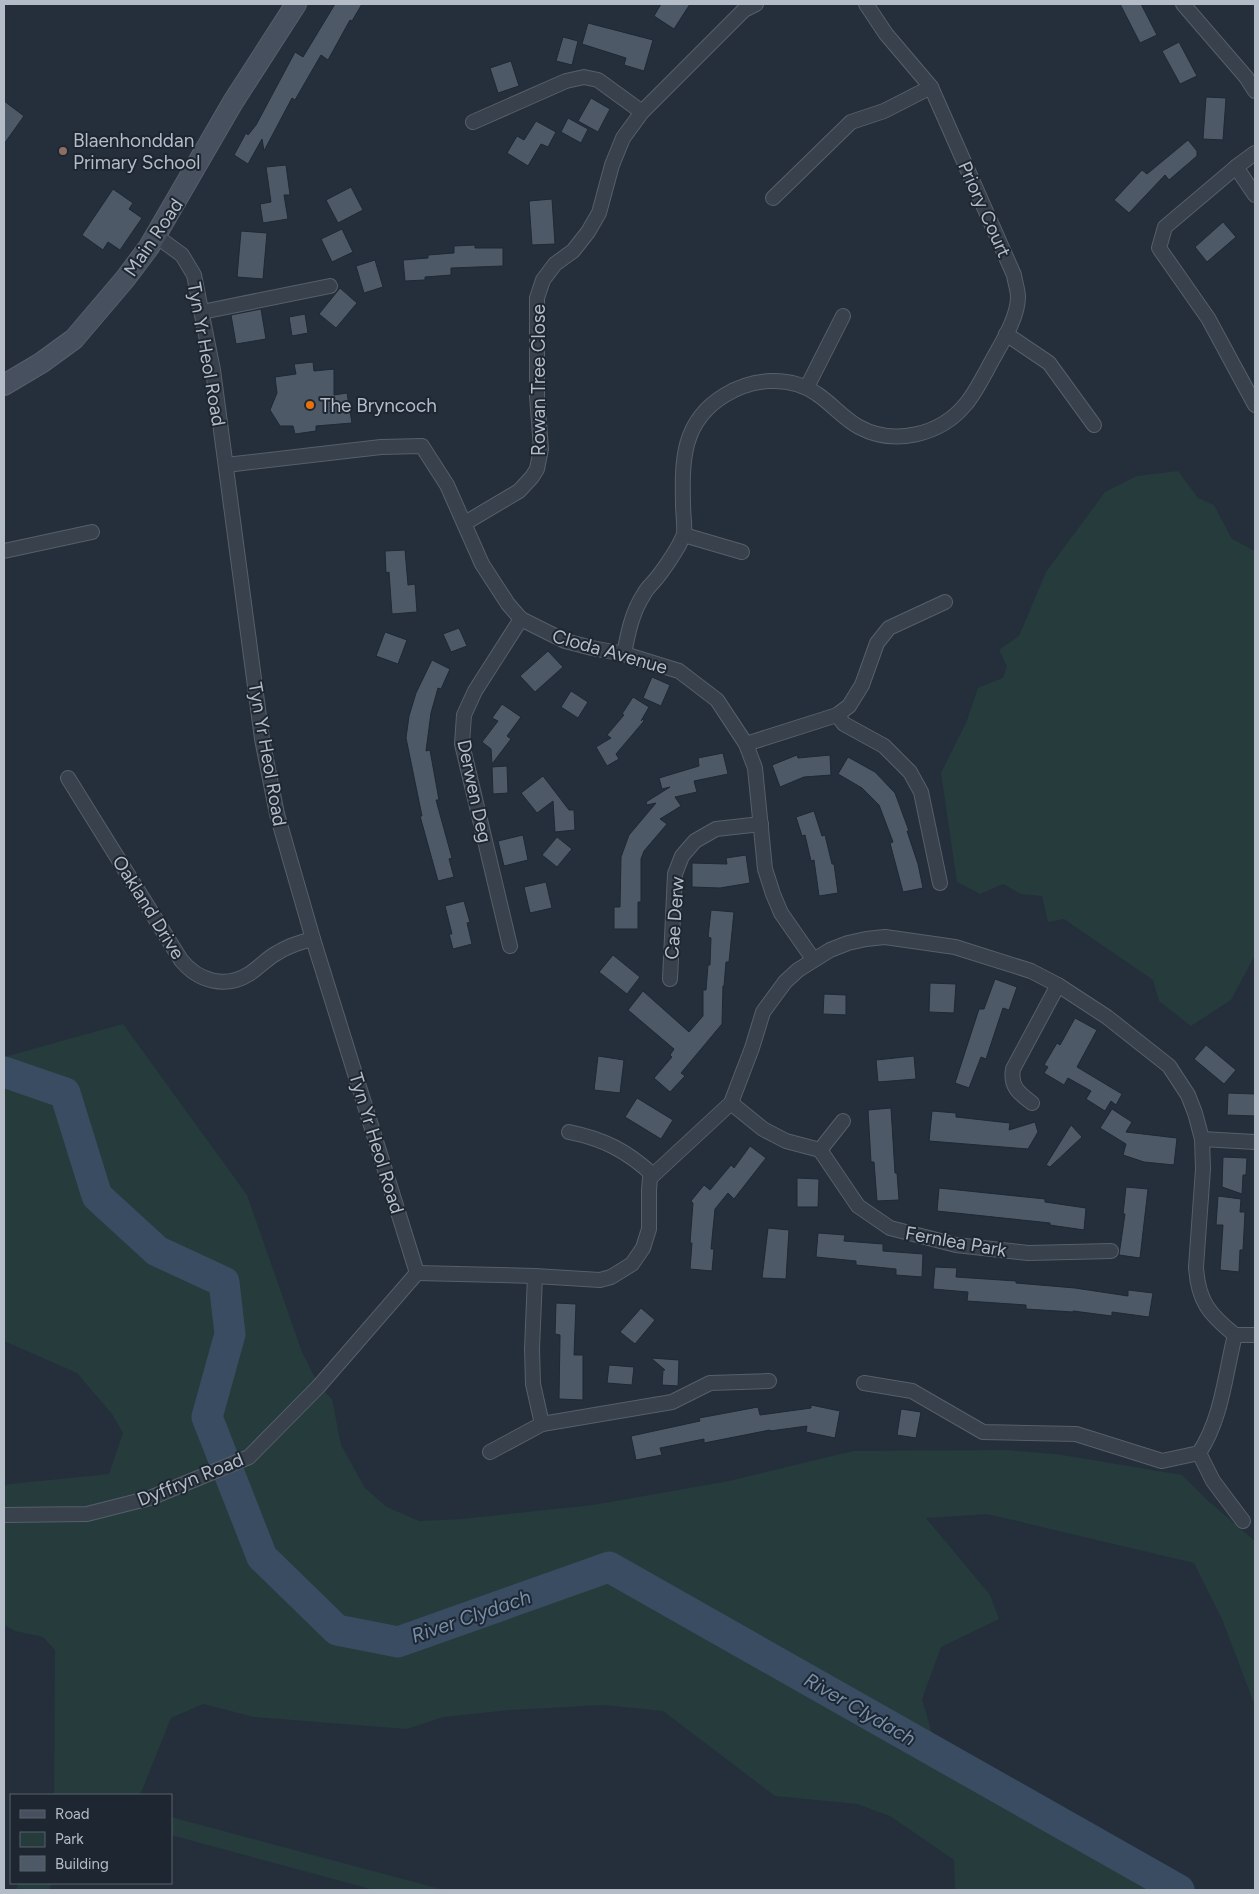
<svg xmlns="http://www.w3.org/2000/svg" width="1259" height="1894" viewBox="0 0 1259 1894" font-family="Figtree,sans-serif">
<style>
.green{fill:#263b3c}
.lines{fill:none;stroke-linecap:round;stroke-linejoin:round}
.river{stroke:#394c62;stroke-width:31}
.building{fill:#4d5967;stroke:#1f2833}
.street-casing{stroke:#565f6a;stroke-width:16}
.secondary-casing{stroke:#565f6a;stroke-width:22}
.street{stroke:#38414c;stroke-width:14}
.secondary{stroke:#46505e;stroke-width:20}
.education-dot{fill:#8d6e63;stroke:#1d2631;stroke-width:2}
.food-dot{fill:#e8710a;stroke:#1d2631;stroke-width:2}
.labels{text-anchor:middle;stroke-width:4;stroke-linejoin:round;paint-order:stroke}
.poi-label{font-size:19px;fill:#b4bcc7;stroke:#1d2631;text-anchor:start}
.street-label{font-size:19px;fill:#b4bcc7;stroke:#1d2631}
.water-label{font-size:20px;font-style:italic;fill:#758ea9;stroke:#1d2631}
</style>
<rect width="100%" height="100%" fill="#242f3b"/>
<!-- green -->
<g class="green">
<polygon points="1178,471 1198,498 1214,505 1232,539 1255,551 1255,955 1231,1000 1191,1026 1159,1001 1153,980 1064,919 1048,922 1042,896 1021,894 1003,884 980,894 957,882 941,773 966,723 978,688 1003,678 1007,666 999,650 1019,636 1046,572 1105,492 1137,476"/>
<polygon points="123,1024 247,1195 302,1352 319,1386 332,1399 341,1445 365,1488 387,1507 419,1521 462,1519 593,1505 729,1481 853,1451 1004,1450 1056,1454 1182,1475 1207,1500 1255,1541 1255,1706 1222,1619 1194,1563 987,1514 926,1518 990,1595 999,1619 941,1647 922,1699 942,1769 1159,1890 955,1890 954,1860 890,1816 857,1804 775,1796 663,1711 603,1705 510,1710 443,1717 407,1729 254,1717 203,1704 171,1718 140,1795 54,1795 55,1650 43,1637 15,1631 4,1625 4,1486 10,1484 109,1474 123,1433 112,1414 77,1373 4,1341 4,1057"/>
<polygon points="171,1817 444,1890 374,1890 171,1835"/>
<polygon points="19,1883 52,1883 49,1890 16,1890"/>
</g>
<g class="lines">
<!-- river -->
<polyline class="river" points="4,1072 65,1093 97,1196 157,1251 224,1282 230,1334 207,1417 262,1557 337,1630 398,1642 609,1567 1179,1890"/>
</g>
<!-- building -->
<g class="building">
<polygon points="335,4 362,4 352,21 350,20 328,60 321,55 295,100 292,98 264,151 262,139 248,164 234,155 246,133 248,135 256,125 295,52 303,57"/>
<polygon points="661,4 690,4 674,29 654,16"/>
<polygon points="1120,4 1141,4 1157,35 1140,43"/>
<polygon points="588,23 653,40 644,71 624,65 626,58 582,44"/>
<polygon points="563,37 578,41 572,65 556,61"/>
<polygon points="1179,42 1197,76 1180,84 1162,51"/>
<polygon points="511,61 519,86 498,93 490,68"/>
<polygon points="1206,97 1226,98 1223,140 1203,139"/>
<polygon points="591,98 610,109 598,132 578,121"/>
<polygon points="4,101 24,116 4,144"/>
<polygon points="568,118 588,129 581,143 561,132"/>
<polygon points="536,121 556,132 548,147 541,144 528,166 507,153 517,136 524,140"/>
<polygon points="1188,140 1197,151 1197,156 1169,180 1165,175 1129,213 1114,200 1142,170 1147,174"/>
<polygon points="286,165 290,195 284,195 288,219 263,223 260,204 271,202 266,167"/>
<polygon points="351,187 363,210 338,223 326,200"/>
<polygon points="113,189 133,203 129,209 142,218 120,250 108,242 103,250 82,235"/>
<polygon points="552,199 555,244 532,245 529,201"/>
<polygon points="1223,222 1236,237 1207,262 1195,247"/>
<polygon points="342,229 353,252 332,262 321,239"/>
<polygon points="241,231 267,233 263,279 237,277"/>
<polygon points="475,245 475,248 503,248 503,266 451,268 451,275 425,277 425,280 405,281 403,260 428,258 428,255 454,253 454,246"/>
<polygon points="375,260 383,287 364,293 356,266"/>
<polygon points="340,288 357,303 336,328 319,314"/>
<polygon points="261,309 266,339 236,344 231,315"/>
<polygon points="305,314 308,333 292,336 289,317"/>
<polygon points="313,362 314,371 334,369 334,395 347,393 352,423 316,426 316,431 295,434 293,426 280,426 270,410 277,393 275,377 296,374 294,364"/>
<polygon points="405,550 408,585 415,584 417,612 392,614 389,572 386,573 385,551"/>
<polygon points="459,628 467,646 451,652 443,634"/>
<polygon points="385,632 407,640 398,664 376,656"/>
<polygon points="548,651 563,667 535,692 520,676"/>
<polygon points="432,660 450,669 441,689 438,688 431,713 426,751 430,750 439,800 436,800 452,858 449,859 454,877 438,881 420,816 422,816 406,738 409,716 416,693"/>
<polygon points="652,677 670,685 661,706 643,698"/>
<polygon points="571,691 588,702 578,718 561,707"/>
<polygon points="633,697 649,707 641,721 643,719 644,721 616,754 619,759 607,766 596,747 611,738 607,735 624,715 622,714"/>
<polygon points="502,704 521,717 507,736 511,739 492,764 491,749 482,742 498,721 492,718"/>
<polygon points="723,753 728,774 694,781 697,792 675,797 681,806 660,819 667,824 644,851 641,859 641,902 638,902 638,929 614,929 614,907 620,907 621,857 629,835 656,803 647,805 646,802 670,787 662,789 659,778 699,766 698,758"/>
<polygon points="797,755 798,758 830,755 831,775 804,777 780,787 772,765"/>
<polygon points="848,757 875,772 895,793 909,831 907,831 918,864 923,888 903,892 890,843 893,842 879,805 862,788 838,774"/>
<polygon points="507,766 508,793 493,794 492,767"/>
<polygon points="543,776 569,810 574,810 575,830 555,832 553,801 537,813 521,793"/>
<polygon points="814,811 822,836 825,835 832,864 834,864 838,893 819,896 814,860 811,861 805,835 802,836 796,817"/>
<polygon points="523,835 528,860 504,866 498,841"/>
<polygon points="557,837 572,849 557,867 542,855"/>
<polygon points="746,855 750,883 720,888 692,887 692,863 727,864 726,858"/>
<polygon points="546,882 552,908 530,913 524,887"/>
<polygon points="464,901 470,922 467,923 472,944 453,949 449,934 452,934 445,906"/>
<polygon points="711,910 734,912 729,962 726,962 724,986 723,986 722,1024 681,1073 685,1076 670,1092 654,1078 672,1057 670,1055 674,1049 628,1010 643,991 689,1032 703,1016 703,990 706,990 708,965 710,965 711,938 708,937"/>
<polygon points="613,955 640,977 627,994 599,972"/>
<polygon points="995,979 1017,987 1009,1010 1003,1008 986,1059 981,1057 969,1088 955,1083 979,1009 984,1009"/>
<polygon points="930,983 956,984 954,1013 929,1012"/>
<polygon points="824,994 846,995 846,1015 823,1014"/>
<polygon points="1075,1018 1097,1030 1077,1067 1122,1094 1116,1105 1111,1101 1105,1111 1086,1099 1091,1091 1068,1078 1064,1085 1044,1073 1048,1067 1044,1065 1057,1043 1060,1045"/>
<polygon points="1206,1045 1236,1070 1224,1084 1194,1059"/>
<polygon points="598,1056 624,1060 620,1093 594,1090"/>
<polygon points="914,1056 916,1079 878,1082 876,1060"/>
<polygon points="1228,1093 1255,1094 1255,1116 1227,1115"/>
<polygon points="637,1098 673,1120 661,1139 625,1117"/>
<polygon points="891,1108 895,1173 897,1173 899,1200 877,1201 874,1162 871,1162 868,1110"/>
<polygon points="1112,1109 1132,1122 1126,1132 1177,1138 1174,1165 1144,1162 1123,1155 1126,1144 1100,1128"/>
<polygon points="932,1111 956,1113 956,1117 1010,1123 1009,1130 1035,1122 1038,1132 1028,1149 929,1141"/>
<polygon points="1071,1125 1082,1137 1050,1167 1046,1165"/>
<polygon points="750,1146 766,1158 734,1199 728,1193 715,1209 711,1249 714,1249 712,1271 690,1269 692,1243 690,1243 693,1203 691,1201 704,1185 710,1190 731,1165 734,1168"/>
<polygon points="1223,1157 1247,1158 1246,1175 1243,1175 1242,1194 1222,1187"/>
<polygon points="797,1178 819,1179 818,1207 797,1207"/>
<polygon points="1126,1187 1148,1189 1140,1258 1119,1255 1125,1214 1123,1214"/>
<polygon points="939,1188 1045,1199 1045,1202 1086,1208 1084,1230 1050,1225 1050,1223 937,1211"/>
<polygon points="1218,1196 1241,1199 1240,1212 1245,1212 1243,1250 1240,1250 1239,1272 1220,1270 1223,1225 1216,1225"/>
<polygon points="768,1228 789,1230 786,1279 762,1278"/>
<polygon points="818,1233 845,1235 844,1241 883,1244 883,1251 923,1254 922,1277 896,1275 896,1269 856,1265 856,1261 816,1257"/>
<polygon points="935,1267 957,1268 956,1277 1016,1281 1016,1283 1075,1288 1128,1296 1128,1290 1153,1293 1149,1317 1112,1312 1112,1316 1073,1311 1073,1312 1026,1309 1026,1305 967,1301 968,1292 933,1289"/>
<polygon points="556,1303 576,1304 574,1355 583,1355 583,1400 559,1399 560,1335 555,1334"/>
<polygon points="641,1308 655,1320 635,1344 620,1332"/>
<polygon points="651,1358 679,1360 678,1386 662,1385 663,1370 665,1370"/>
<polygon points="609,1365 634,1367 632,1385 607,1383"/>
<polygon points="811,1405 840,1411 835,1438 806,1432 807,1426 770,1431 770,1430 704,1443 704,1439 660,1448 662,1455 636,1460 631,1436 700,1421 699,1418 758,1407 760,1415 811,1408"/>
<polygon points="901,1409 921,1412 916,1438 897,1435"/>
</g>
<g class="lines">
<defs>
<g id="street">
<polyline points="1183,4 1246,77 1255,91"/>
<polyline points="473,122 566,81 584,77 598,80 642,112"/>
<polyline points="1255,153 1236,167 1165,227 1159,248 1208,318 1255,405"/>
<polyline points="1236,167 1255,195"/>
<polyline points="773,198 851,122 884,111 931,87 886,34 866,4"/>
<polyline points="156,236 182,255 194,275 213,370 262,739 277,814 313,939 417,1273"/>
<polyline points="202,312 330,286"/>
<polyline points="1006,334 1049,363 1094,425"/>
<polyline points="807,387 843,316"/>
<polyline points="226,465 381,447 422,446 447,485 482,564 508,604 521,619 565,641 592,648 624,654 679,671 717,700 746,744 755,768 765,869 773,894 781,913 813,959"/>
<polyline points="465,523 519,491 532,477 537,469 541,449 537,396 537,298 543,280 555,264 573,251 588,232 599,213 612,165 623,138 642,112 744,10 756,4"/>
<polyline points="684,535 742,552"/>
<polyline points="4,551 92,532"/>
<path d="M624 654C628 633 632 612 644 594 647 588 652 584 656 579 665 568 672 557 679 545 680 542 683 538 684 534 685 525 683 514 683 504 682 460 682 421 725 395 753 378 790 375 817 394 832 404 843 418 859 427 894 446 940 435 965 405 974 395 980 382 987 370 997 350 1018 320 1018 297 1018 290 1015 282 1014 275L931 87"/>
<polyline points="837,715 844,724 884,746 910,772 921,792 940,883"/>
<polyline points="746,744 837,715 849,706 862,685 877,643 889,628 945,602"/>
<path d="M68 778 181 960C198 981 225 989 249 974 259 968 267 958 277 953 288 946 300 942 313 939"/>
<polyline points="510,946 462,744 464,715 475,691 521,619"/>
<polyline points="670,979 675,874 682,856 695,841 716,829 761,824"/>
<polyline points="731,1103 763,1129 786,1141 820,1150 858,1206 890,1228 956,1245 1028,1253 1111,1251"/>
<path d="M1032 1103C1019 1093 1010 1087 1013 1069L1058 985"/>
<path d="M569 1132C604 1139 627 1151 653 1175"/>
<polyline points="1202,1139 1255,1142"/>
<polyline points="820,1150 843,1121"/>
<path d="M417 1273 535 1276 600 1280 611 1277 632 1264 643 1248 649 1229V1190L650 1178 731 1103 752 1048 763 1012 785 982 798 970 830 950 848 943 866 939 885 937 955 947 1031 971 1058 985 1107 1017 1169 1066 1188 1095 1195 1113 1202 1139 1203 1169 1196 1267C1198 1301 1209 1314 1235 1335"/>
<polyline points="535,1276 532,1349 533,1384 542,1424"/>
<polyline points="1235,1335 1255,1335"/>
<path d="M864 1383 912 1391 983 1432 1076 1434 1162 1461 1199 1453C1222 1418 1225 1375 1235 1335"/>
<polyline points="490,1452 542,1424 672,1402 710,1383 769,1381"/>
<polyline points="1199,1453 1213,1481 1243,1521"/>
<polyline points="4,1515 87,1514 150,1498 249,1457 319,1386 417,1273"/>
</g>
<polyline id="secondary" points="4,385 41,363 74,339 125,279 149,247 233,102 296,4"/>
</defs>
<!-- street casing -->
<use href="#street" class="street-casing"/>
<!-- secondary casing -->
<use href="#secondary" class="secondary-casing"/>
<!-- street -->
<use href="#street" class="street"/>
<!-- secondary -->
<use href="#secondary" class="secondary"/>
</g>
<!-- markers -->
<circle class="education-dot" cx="63" cy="151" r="5"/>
<circle class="food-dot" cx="310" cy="405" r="5"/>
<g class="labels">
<!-- poi labels -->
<g class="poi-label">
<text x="73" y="147">Blaenhonddan<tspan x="73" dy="22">Primary School</tspan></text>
<text x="320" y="412">The Bryncoch</text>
</g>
<!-- street labels -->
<g class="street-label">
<text transform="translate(985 209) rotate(66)" y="7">Priory Court</text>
<text transform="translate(153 237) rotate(-56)" y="7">Main Road</text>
<text transform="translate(207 354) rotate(80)" y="7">Tyn Yr Heol Road</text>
<text transform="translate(538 380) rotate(-90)" y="7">Rowan Tree Close</text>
<text transform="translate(610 651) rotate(16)" y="7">Cloda Avenue</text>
<text transform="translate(268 754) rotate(80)" y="7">Tyn Yr Heol Road</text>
<text transform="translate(475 791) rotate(78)" y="7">Derwen Deg</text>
<text transform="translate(149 907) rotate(58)" y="7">Oakland Drive</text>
<text transform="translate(674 918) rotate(-86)" y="7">Cae Derw</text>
<text transform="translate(377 1143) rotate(73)" y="7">Tyn Yr Heol Road</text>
<text transform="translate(956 1241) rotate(10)" y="7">Fernlea Park</text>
<text transform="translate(190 1479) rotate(-22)" y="7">Dyffryn Road</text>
</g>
<!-- water labels -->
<g class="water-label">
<text transform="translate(471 1616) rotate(-19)" y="7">River Clydach</text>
<text transform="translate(860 1709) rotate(30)" y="7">River Clydach</text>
</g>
</g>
<!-- border -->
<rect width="1259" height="1894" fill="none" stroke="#b4bcc7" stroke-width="10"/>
<!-- legend -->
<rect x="10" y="1794" width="162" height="90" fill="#1d2631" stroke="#59626d"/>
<rect x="20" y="1810" width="25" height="8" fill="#46505e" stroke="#59626d"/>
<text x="55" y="1819" font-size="15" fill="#b4bcc7">Road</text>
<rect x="20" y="1832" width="25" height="15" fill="#263b3c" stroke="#59626d"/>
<text x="55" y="1844" font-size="15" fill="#b4bcc7">Park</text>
<rect x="20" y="1856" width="25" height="15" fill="#4d5967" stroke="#59626d"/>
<text x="55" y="1869" font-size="15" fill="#b4bcc7">Building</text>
</svg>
